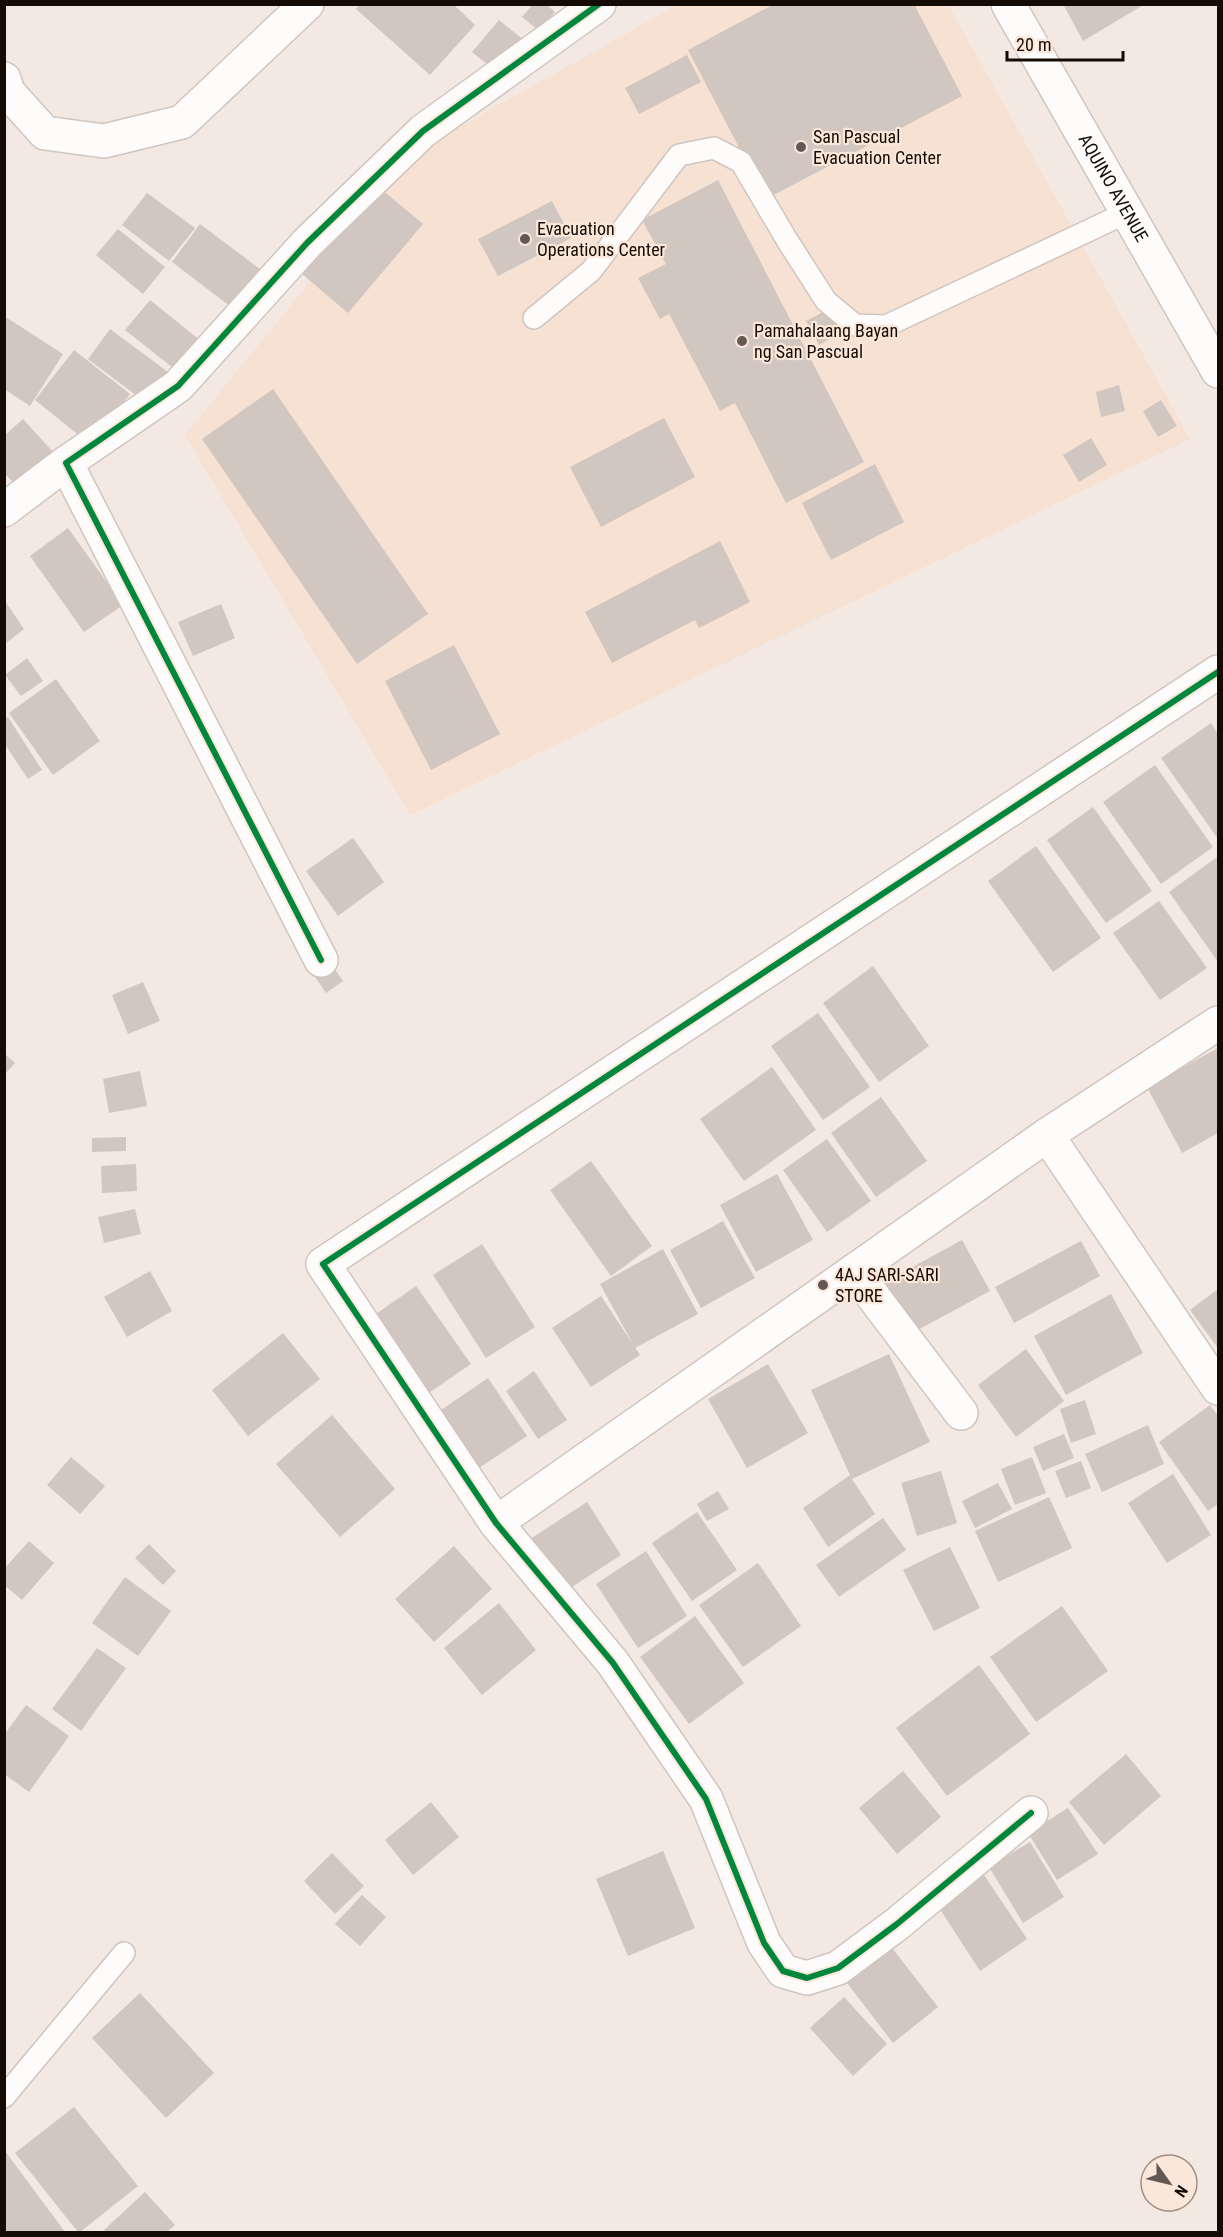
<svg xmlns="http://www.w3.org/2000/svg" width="1223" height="2237" viewBox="0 0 1223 2237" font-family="'Roboto Condensed',sans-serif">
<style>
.built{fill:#f7e1d3}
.building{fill:#d1c6c0}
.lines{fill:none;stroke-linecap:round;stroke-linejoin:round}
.service-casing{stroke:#d0c5bf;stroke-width:24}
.minor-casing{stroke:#d0c5bf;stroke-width:36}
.secondary-casing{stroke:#d0c5bf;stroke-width:36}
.service{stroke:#fdfcfb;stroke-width:21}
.minor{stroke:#fdfcfb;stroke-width:33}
.secondary{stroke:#fdfcfb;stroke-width:33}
.cycleway-casing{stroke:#fbe7da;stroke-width:10}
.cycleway{stroke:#00873e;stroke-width:6}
.poi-dot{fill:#635852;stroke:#fbe7da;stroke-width:2}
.labels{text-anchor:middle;stroke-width:4.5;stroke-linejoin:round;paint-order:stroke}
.poi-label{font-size:18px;fill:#150b05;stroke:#fbe7da;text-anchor:start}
.street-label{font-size:18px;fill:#150b05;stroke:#fbe7da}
</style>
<rect width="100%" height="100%" fill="#f3e8e2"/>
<!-- built -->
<polygon class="built" points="948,4 1190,439 410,815 185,435 417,151 677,5"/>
<!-- building -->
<g class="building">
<polygon points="360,4 453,4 475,25 430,75 356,9"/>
<polygon points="533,4 546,4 555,12 538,30 522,17"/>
<polygon points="774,4 914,4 962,96 766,199 688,50"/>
<polygon points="1063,4 1145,4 1083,41"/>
<polygon points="499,20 525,41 499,74 472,52"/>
<polygon points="687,55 701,82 639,114 625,88"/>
<polygon points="718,180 864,462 786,503 735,403 720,411 669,314 660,319 638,278 666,264 642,220"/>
<polygon points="376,185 423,224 348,313 301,273"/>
<polygon points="147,193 195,228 169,261 122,225"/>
<polygon points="552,201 571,238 498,276 478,239"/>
<polygon points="200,224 264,272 235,310 172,262"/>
<polygon points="118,229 165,267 143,294 96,255"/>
<polygon points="150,300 201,341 177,371 125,330"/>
<polygon points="829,309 841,333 819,345 806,321"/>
<polygon points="4,316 63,354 30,406 4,389"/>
<polygon points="110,329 168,372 145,402 88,359"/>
<polygon points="74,350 130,394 90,444 35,400"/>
<polygon points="1119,385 1125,411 1101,417 1096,392"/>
<polygon points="273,389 428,614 357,664 202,439"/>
<polygon points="1161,400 1177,426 1158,437 1143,411"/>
<polygon points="664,418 695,477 601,527 570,467"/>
<polygon points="23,419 53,452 17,486 4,473 4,436"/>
<polygon points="1091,438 1107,465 1079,482 1063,455"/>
<polygon points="875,464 904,522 831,560 802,503"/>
<polygon points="68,528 123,605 84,632 30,556"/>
<polygon points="720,541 750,602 699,628 695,620 612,663 585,612"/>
<polygon points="5,601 24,629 5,644"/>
<polygon points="221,604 235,638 193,656 178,622"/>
<polygon points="454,645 500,734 431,770 385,681"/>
<polygon points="27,658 43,681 21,696 5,675"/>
<polygon points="56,679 100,741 53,775 9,713"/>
<polygon points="8,717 42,770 28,779 4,743 4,719"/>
<polygon points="1211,723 1218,734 1218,839 1161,758"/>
<polygon points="1155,765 1213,847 1161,884 1103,802"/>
<polygon points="1093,807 1152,891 1106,923 1047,840"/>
<polygon points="353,838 384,882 338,916 306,871"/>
<polygon points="1036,846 1101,938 1053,972 988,881"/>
<polygon points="1217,857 1218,858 1218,962 1169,892"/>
<polygon points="1159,901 1207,968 1160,1000 1113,933"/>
<polygon points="327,958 343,981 326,993 311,971"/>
<polygon points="873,966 929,1046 879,1082 823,1003"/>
<polygon points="143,982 160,1021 128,1034 112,995"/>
<polygon points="818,1013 870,1087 823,1120 771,1046"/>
<polygon points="1218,1048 1218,1133 1182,1153 1147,1087"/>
<polygon points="4,1053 15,1063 4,1075"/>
<polygon points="772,1067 816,1130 744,1181 700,1119"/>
<polygon points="140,1071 147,1106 109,1113 103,1079"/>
<polygon points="881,1097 927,1161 876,1197 831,1133"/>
<polygon points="126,1137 126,1151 92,1152 92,1138"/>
<polygon points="827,1139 871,1201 827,1232 783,1170"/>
<polygon points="591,1161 652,1246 611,1276 550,1190"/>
<polygon points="136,1164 137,1191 102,1193 101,1166"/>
<polygon points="777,1174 813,1240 756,1272 720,1205"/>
<polygon points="135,1209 141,1234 104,1243 98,1217"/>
<polygon points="723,1221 755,1278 701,1308 670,1250"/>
<polygon points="962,1240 990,1291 912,1333 885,1282"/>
<polygon points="1081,1241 1100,1276 1014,1323 995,1287"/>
<polygon points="482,1244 535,1327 486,1358 433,1275"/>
<polygon points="663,1249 698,1314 635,1348 600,1284"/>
<polygon points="150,1271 172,1311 127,1337 104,1297"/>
<polygon points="416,1286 471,1364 420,1399 366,1321"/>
<polygon points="1218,1289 1218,1348 1190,1310"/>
<polygon points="1111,1294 1143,1353 1066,1395 1034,1336"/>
<polygon points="601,1296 640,1355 591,1387 552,1328"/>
<polygon points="283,1333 320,1379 248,1436 212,1390"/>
<polygon points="1026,1349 1064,1401 1016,1437 978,1385"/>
<polygon points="889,1354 930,1442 852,1479 875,1514 828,1547 803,1508 850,1475 811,1390"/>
<polygon points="768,1364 808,1433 747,1468 708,1399"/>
<polygon points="534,1371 567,1420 538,1439 506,1391"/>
<polygon points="488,1378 527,1436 479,1468 441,1410"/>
<polygon points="1085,1400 1096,1434 1071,1443 1060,1409"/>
<polygon points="1210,1405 1218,1416 1218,1504 1208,1511 1159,1442"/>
<polygon points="332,1415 395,1489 340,1537 276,1464"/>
<polygon points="1148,1425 1164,1464 1102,1492 1085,1454"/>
<polygon points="1064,1434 1074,1458 1043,1471 1033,1447"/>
<polygon points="71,1457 105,1486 80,1514 47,1485"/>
<polygon points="1032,1457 1046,1493 1015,1505 1001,1469"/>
<polygon points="1081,1461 1091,1488 1066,1498 1055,1471"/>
<polygon points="941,1471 957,1523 917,1536 901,1483"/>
<polygon points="1173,1474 1211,1535 1167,1563 1128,1503"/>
<polygon points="998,1483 1012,1509 975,1528 962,1501"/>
<polygon points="718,1491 729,1509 707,1521 697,1504"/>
<polygon points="1049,1497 1072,1548 998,1582 975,1531"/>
<polygon points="587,1502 621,1555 561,1594 527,1541"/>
<polygon points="697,1512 737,1570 692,1601 652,1543"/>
<polygon points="883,1518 906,1550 839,1597 816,1565"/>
<polygon points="29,1541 54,1563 22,1600 4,1585 4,1569"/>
<polygon points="149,1544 176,1571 163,1585 135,1558"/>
<polygon points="454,1546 492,1589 434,1642 395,1599"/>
<polygon points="950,1547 980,1608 934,1631 903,1570"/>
<polygon points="646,1551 687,1616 638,1648 596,1584"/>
<polygon points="758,1563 801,1626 743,1667 699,1605"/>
<polygon points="125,1577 171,1611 138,1656 92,1623"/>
<polygon points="499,1603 536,1650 482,1695 444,1648"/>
<polygon points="1062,1606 1108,1671 1036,1722 990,1657"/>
<polygon points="695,1616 744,1683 689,1724 640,1657"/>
<polygon points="97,1648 126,1668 81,1731 52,1709"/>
<polygon points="979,1665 1030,1734 947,1796 896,1728"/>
<polygon points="26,1705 69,1736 29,1792 4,1774 4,1735"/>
<polygon points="1126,1754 1161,1796 1104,1845 1069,1802"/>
<polygon points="903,1771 941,1817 897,1854 859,1808"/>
<polygon points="431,1802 459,1837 413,1875 385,1840"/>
<polygon points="1068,1808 1098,1854 1057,1880 1028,1833"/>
<polygon points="1030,1842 1064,1897 1023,1923 989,1867"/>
<polygon points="663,1851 695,1928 628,1956 596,1879"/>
<polygon points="332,1853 364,1886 335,1914 304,1881"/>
<polygon points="980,1869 1027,1939 980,1971 934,1900"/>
<polygon points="362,1895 386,1917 360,1946 335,1924"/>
<polygon points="889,1944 938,2007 893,2043 844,1979"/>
<polygon points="140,1993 214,2073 166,2118 92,2038"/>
<polygon points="844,1997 887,2044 853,2076 810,2028"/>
<polygon points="74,2107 138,2186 80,2232 78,2232 15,2153"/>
<polygon points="5,2151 65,2232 5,2232"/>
<polygon points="145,2192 175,2225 167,2232 106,2232 104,2230"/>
</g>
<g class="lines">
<defs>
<g id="service">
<polyline points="534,318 591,271 679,155 714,148 741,162 787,240 826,301 855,325 886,326 1128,212"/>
<polyline points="4,2097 124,1953"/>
</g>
<g id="minor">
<polyline points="4,79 8,92 45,133 104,141 182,122 307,4"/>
<polyline points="4,510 66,463"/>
<polyline points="321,960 66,463 178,386 307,243 423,131 599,4"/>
<polyline points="1047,1135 1218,1388"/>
<polyline points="854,1271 961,1413"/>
<polyline points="496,1523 1047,1135 1218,1023"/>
<polyline points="1031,1813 897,1924 838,1968 807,1978 783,1971 764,1943 706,1799 613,1663 496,1523 323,1264 1218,672"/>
</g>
<g id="secondary">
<path id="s1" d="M1008 4 1218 371"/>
</g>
</defs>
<!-- service casing -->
<use href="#service" class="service-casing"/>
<!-- minor casing -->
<use href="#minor" class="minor-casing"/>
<!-- secondary casing -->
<use href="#secondary" class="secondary-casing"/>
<!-- service -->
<use href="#service" class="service"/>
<!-- minor -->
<use href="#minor" class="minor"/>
<!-- secondary -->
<use href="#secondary" class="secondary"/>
<defs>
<g id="cycleway">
<polyline points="321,960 66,463 178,386 307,243 423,131 599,4"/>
<polyline points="1031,1813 897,1924 838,1968 807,1978 783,1971 764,1943 706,1799 613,1663 496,1523 323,1264 1218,672"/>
</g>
</defs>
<!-- cycleway casing -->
<use href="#cycleway" class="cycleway-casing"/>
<!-- cycleway -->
<use href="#cycleway" class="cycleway"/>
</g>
<!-- markers -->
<g class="poi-dot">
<circle cx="801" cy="147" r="6"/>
<circle cx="525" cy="239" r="6"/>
<circle cx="742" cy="341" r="6"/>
<circle cx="823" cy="1285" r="6"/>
</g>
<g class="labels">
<!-- poi labels -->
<g class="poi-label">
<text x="813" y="143">San Pascual<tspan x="813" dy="21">Evacuation Center</tspan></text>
<text x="537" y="235">Evacuation<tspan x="537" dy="21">Operations Center</tspan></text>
<text x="754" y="337">Pamahalaang Bayan<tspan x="754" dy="21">ng San Pascual</tspan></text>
<text x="835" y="1281">4AJ SARI-SARI<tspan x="835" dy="21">STORE</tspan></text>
</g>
<!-- street labels -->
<g class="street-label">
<text dy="6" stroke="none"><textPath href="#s1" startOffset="212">AQUINO AVENUE</textPath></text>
</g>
</g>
<!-- border -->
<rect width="1223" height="2237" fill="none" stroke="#150b05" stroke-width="12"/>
<!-- north arrow -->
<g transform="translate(1169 2183) rotate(124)"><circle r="28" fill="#fbe7da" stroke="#9f8f85" stroke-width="1.5"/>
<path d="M0-4.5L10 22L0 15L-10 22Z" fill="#635852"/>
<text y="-9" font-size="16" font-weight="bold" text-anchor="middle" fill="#150b05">N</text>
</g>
<!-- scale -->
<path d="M1007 51v9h116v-9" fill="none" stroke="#150b05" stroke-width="3"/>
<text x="1016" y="51" font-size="18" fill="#150b05" stroke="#fbe7da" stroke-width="4.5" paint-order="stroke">20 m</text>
</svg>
